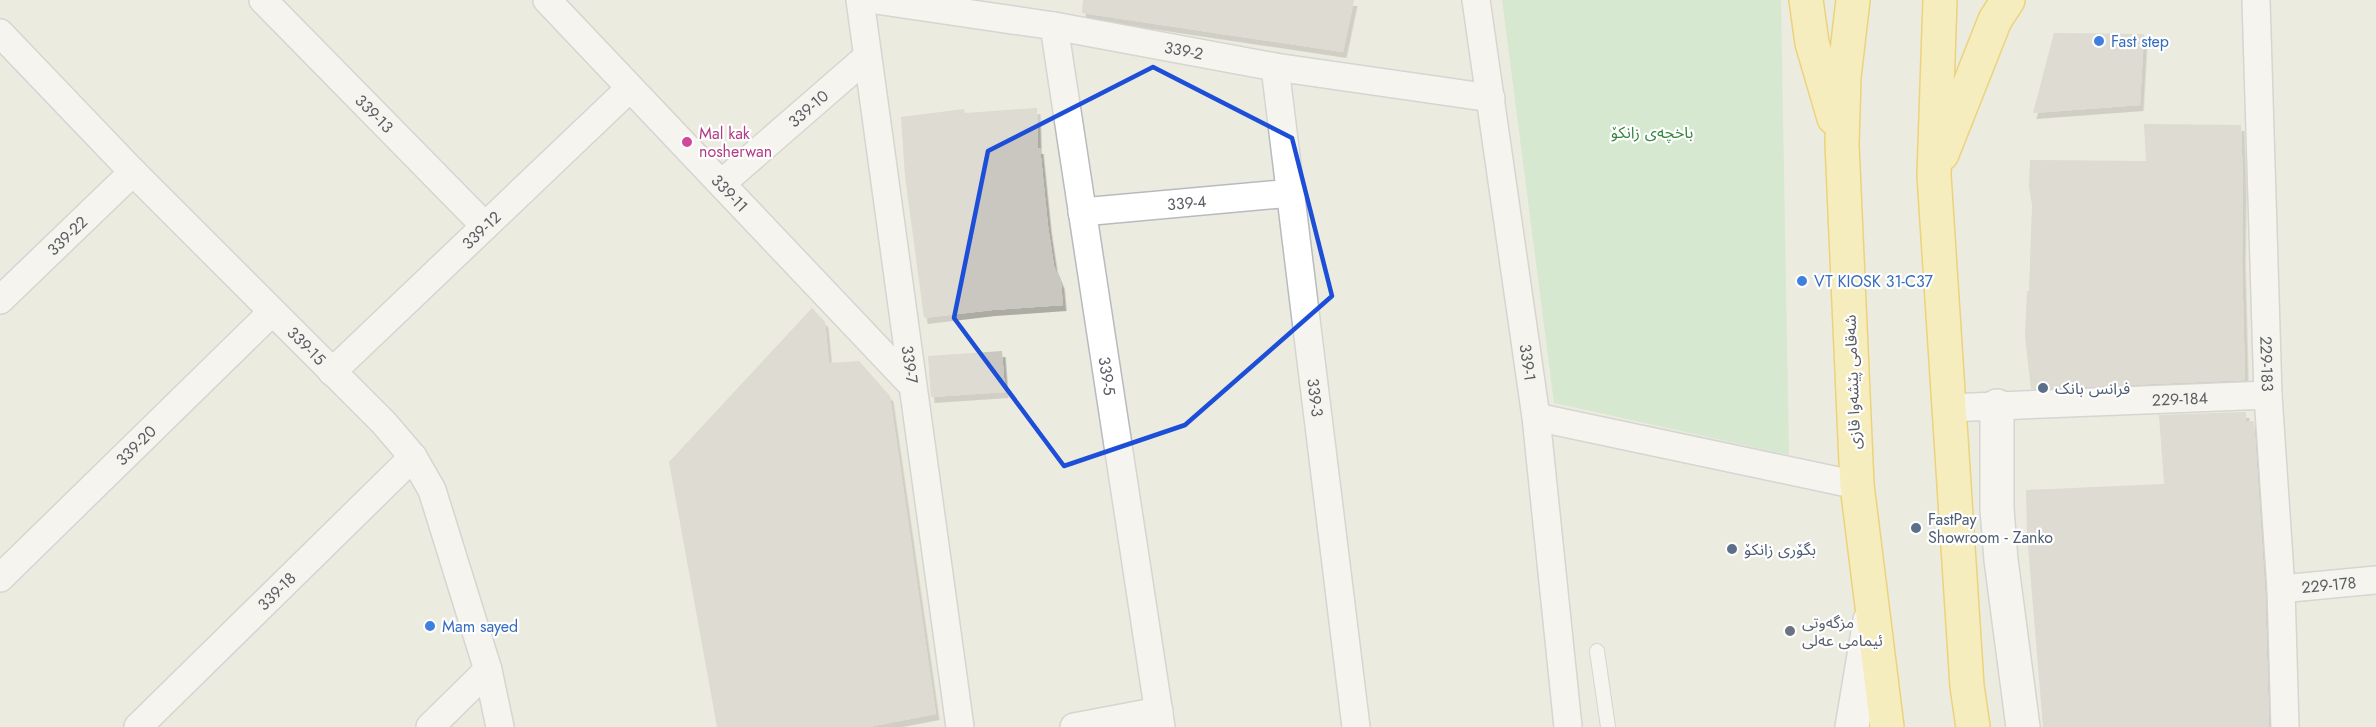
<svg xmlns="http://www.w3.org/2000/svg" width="2376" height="727" viewBox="0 0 2376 727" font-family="Jost,'Noto Sans Arabic',sans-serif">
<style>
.green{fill:#bce4bf}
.building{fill:#c9c7c0;filter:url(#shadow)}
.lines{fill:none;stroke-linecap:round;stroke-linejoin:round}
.service-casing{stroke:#b8bac0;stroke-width:16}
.minor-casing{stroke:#b8bac0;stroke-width:30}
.tertiary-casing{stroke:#b8bac0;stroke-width:36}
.trunk-casing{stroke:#ecb500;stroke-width:36}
.service{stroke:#fff;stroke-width:14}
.minor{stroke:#fff;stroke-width:27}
.tertiary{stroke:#fff;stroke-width:33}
.trunk{stroke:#fef095;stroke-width:33}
.marked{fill:none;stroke:#1d4ed8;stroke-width:4.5;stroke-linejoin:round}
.shop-dot{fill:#3f7fe0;stroke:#fff;stroke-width:2}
.hotel-dot{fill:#d1479c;stroke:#fff;stroke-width:2}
.service-dot{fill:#5c6f8a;stroke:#fff;stroke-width:2}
.worship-dot{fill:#6b7280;stroke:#fff;stroke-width:2}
.labels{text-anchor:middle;stroke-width:4.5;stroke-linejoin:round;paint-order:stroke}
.shop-label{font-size:16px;fill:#366cbe;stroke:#fff;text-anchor:start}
.street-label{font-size:16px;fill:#595c62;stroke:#fff}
.park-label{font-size:16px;fill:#35853f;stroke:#fff}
.hotel-label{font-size:16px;fill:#b23c85;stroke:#fff;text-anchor:start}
.service-label{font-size:16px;fill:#4e5e75;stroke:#fff;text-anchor:start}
.worship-label{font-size:16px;fill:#5b616d;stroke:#fff;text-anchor:start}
</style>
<defs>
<filter id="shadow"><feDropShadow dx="3.5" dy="6" stdDeviation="0" flood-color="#0004"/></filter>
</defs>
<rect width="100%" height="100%" fill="#ecebe0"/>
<!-- green -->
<polygon class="green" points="1502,0 1781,0 1789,455 1554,403"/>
<!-- building -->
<g class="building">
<polygon points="1083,0 1354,0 1343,52 1082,13"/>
<polygon points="2054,33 2144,34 2140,105 2033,113"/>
<polygon points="1037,108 1038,148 1040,148 1048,226 1054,266 1061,283 1063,305 992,310 924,318 905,176 901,117 964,109 965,113"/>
<polygon points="2144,124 2241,125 2243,185 2242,260 2245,380 2031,389 2025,337 2027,291 2029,291 2032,205 2029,187 2030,160 2146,161"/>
<polygon points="812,308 825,322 829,363 859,361 890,396 936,714 868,727 717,727 669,462"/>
<polygon points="1002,351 1005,392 931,397 928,356"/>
<polygon points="2246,412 2246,422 2254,421 2265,590 2269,727 2043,727 2027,533 2026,490 2164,484 2159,415"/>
</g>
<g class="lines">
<defs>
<polyline id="service" points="1597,651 1608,727"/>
<g id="minor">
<path id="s1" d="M263 0 485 226"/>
<path id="s2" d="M547 0 912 385"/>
<path id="s3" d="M860 0 960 727"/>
<path id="s4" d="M876 0 1054 26 1275 67 1491 98"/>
<path id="s5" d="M1476 0 1536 417 1568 727"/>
<path id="s6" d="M2256 0 2268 395 2281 589 2285 727"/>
<path id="s7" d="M1054 26 1161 727"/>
<path id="s8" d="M0 33 133 172 384 423 413 457 432 490 488 670 500 727"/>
<path id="s9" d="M1275 67 1356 727"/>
<path id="s10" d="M722 183 867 57"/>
<path id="s11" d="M1082 212 1292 193"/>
<path id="s12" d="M0 300 133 172"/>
<path id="s13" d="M332 372 630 88"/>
<path id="s14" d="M1948 408 2268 395"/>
<polyline points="1536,417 1857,485"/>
<path id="s15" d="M0 578 272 312"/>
<path id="s16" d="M2281 589 2376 580"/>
<path id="s17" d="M138 727 413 457"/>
<polyline points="430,727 488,670"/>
<polyline points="1074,727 1159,711"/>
</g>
<g id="tertiary">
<polyline points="1997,406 1997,509 2001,560 2023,727"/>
<polyline points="1852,727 1870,620"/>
</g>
<g id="trunk">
<polyline points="1806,0 1812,43 1834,118"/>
<polyline points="1853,0 1844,77 1842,144 1857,485 1887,727"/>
<polyline points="1940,0 1934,175 1967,686 1973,727"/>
<polyline points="1942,154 1995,20 2008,0"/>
</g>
</defs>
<!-- service casing -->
<use href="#service" class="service-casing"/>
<!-- minor casing -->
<use href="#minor" class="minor-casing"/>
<!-- tertiary casing -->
<use href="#tertiary" class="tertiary-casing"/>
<!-- trunk casing -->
<use href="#trunk" class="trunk-casing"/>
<!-- service -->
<use href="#service" class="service"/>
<!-- minor -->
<use href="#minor" class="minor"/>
<!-- tertiary -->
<use href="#tertiary" class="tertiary"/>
<!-- trunk -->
<use href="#trunk" class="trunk"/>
</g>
<!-- marked area -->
<path d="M0 0H2376V727H0ZM1153 67 1292 138 1332 296 1185 425 1064 466 954 318 988 151Z" fill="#ecebe0" fill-opacity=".55" fill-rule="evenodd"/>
<path class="marked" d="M1153 67 1292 138 1332 296 1185 425 1064 466 954 318 988 151Z"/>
<!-- markers -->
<g class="shop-dot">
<circle cx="2099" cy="41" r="6"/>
<circle cx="1802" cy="281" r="6"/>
<circle cx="430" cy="626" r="6"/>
</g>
<circle class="hotel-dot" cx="687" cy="142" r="6"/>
<g class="service-dot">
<circle cx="2043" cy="388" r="6"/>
<circle cx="1916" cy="528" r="6"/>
<circle cx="1732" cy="549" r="6"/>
</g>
<circle class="worship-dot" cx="1790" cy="631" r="6"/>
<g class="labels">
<!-- shop labels -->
<g class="shop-label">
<text x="2111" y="47">Fast step</text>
<text x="1814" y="287">VT KIOSK 31-C37</text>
<text x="442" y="632">Mam sayed</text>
</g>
<!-- street labels -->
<g class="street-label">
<text dy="6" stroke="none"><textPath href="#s4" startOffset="312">339-2</textPath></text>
<text dy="6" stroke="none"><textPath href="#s10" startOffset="114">339-10</textPath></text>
<text dy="6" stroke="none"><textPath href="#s1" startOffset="159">339-13</textPath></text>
<text dy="6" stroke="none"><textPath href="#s2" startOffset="266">339-11</textPath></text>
<text dy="6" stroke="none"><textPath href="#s11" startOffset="105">339-4</textPath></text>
<text dy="6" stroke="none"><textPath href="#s13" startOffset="206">339-12</textPath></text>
<text dy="6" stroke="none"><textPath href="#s12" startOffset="93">339-22</textPath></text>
<text dy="6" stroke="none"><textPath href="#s8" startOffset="438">339-15</textPath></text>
<text dy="6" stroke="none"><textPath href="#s5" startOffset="366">339-1</textPath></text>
<text dy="6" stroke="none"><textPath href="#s3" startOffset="368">339-7</textPath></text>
<text dy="6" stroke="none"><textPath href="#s6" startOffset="364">229-183</textPath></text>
<text dy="6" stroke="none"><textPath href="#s7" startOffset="354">339-5</textPath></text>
<text transform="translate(1852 382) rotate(-92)" y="6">شەقامی پێشەوا قازی</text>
<text dy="6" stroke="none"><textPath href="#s9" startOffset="333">339-3</textPath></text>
<text dy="6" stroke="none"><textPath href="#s14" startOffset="232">229-184</textPath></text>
<text dy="6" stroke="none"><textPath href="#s15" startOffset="190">339-20</textPath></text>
<text dy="6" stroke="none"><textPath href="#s16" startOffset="48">229-178</textPath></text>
<text dy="6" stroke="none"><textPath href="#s17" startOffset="194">339-18</textPath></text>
</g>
<!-- park labels -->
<g class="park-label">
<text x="1652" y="138">باخچەی زانکۆ</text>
</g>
<!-- hotel labels -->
<g class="hotel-label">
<text x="699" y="139">Mal kak<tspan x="699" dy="18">nosherwan</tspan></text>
</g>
<!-- service labels -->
<g class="service-label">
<text x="2055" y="394">فرانس بانک</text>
<text x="1928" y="525">FastPay<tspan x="1928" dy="18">Showroom - Zanko</tspan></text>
<text x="1744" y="555">بگۆری زانكۆ</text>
</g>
<!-- worship labels -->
<g class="worship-label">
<text x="1802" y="628">مزگەوتی<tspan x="1802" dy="18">ئیمامی عەلی</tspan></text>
</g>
</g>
</svg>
